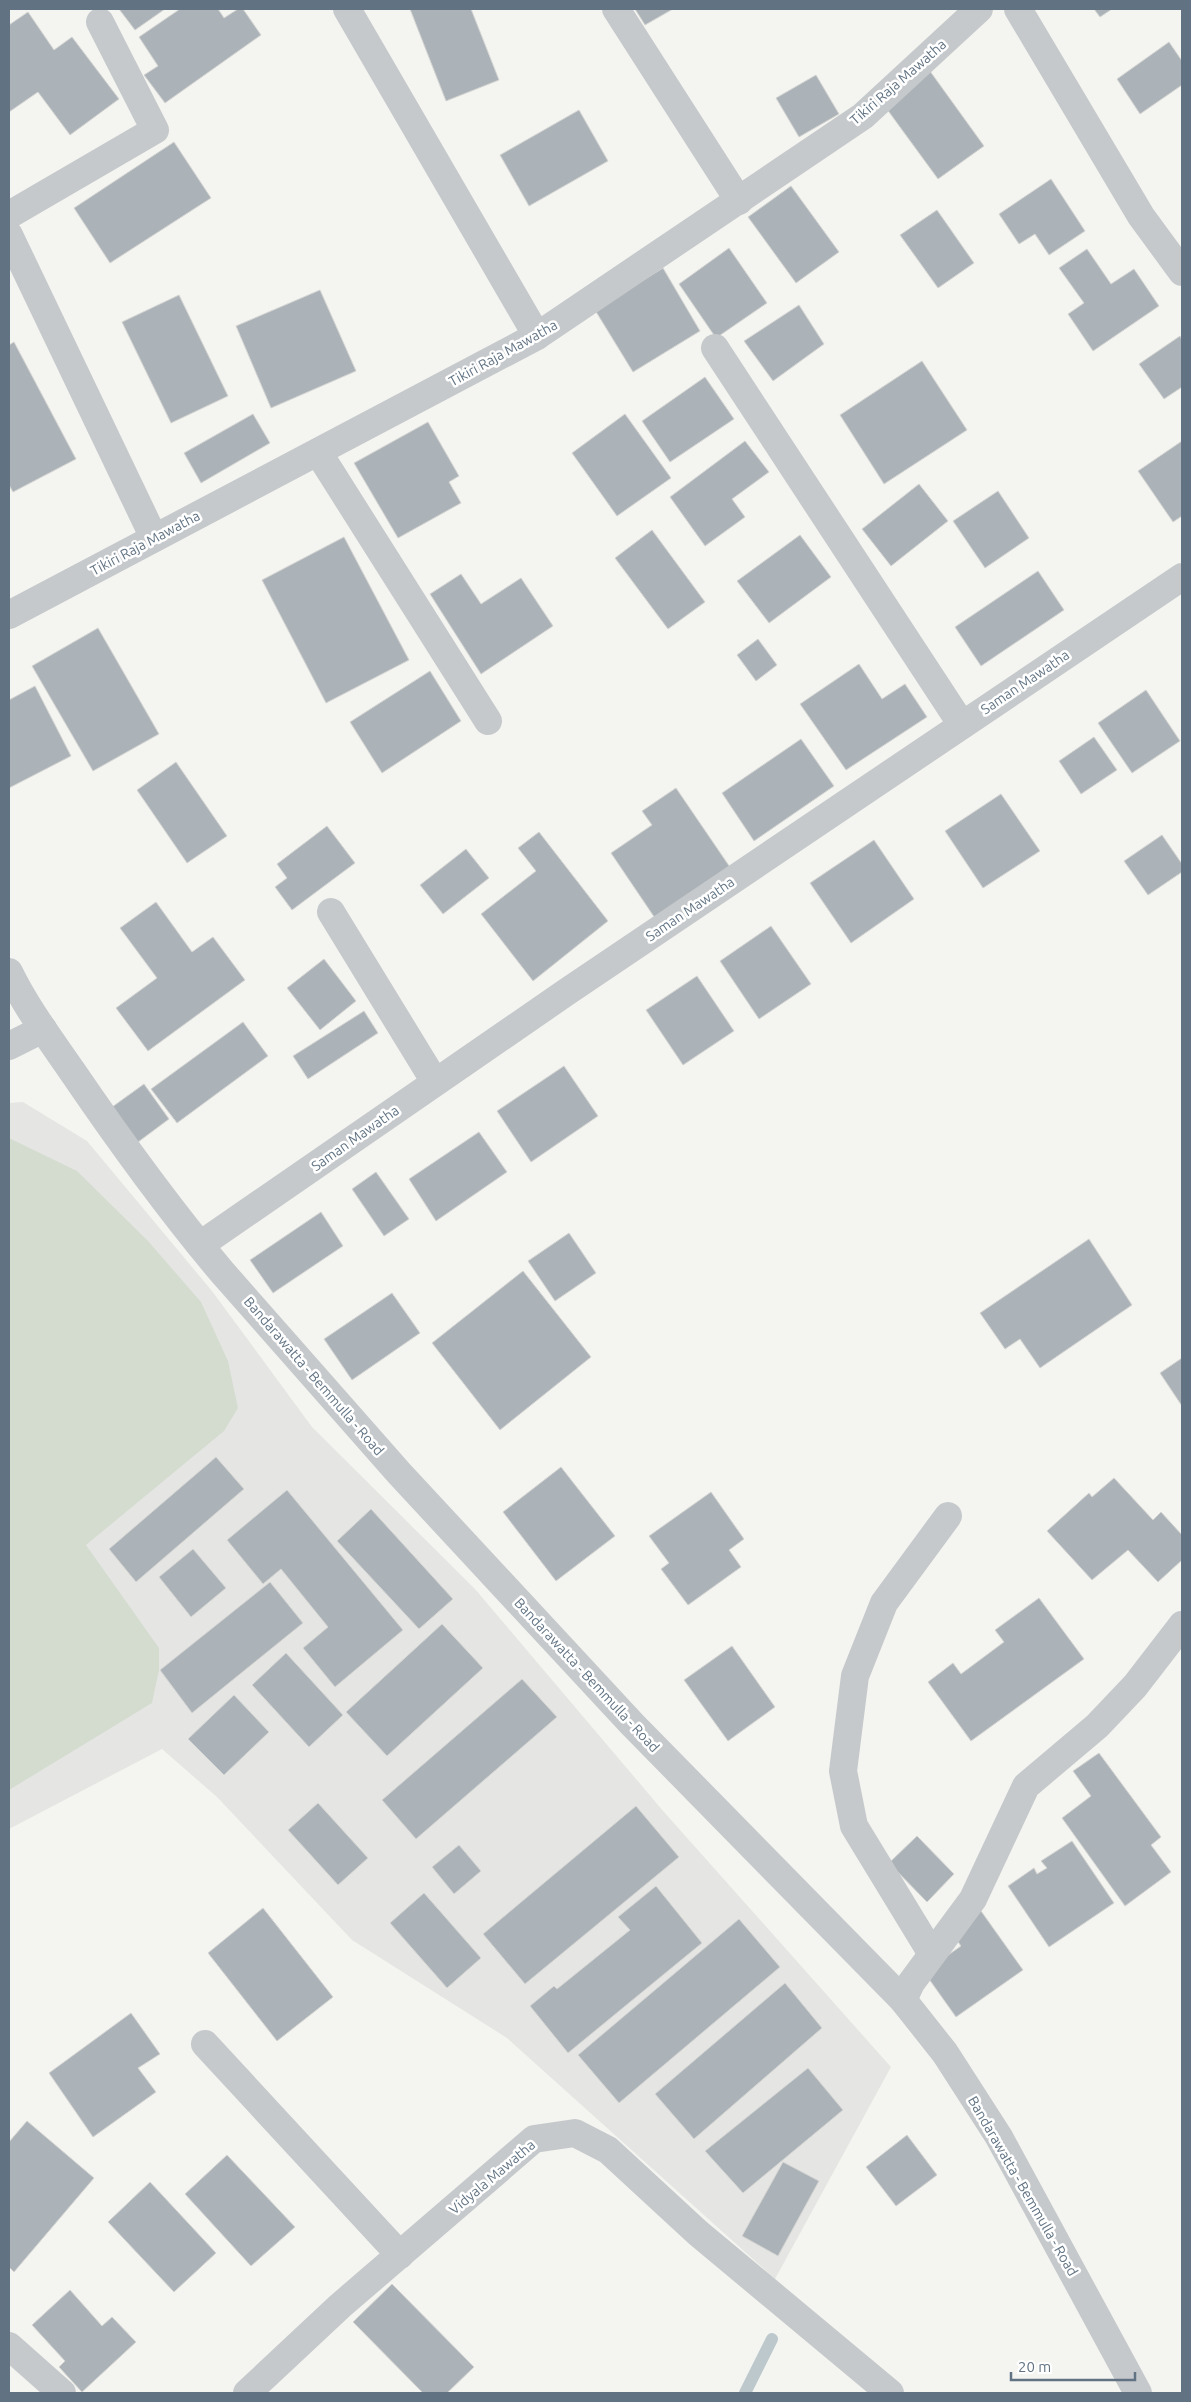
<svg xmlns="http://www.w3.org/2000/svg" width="1191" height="2402" viewBox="0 0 1191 2402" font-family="Ubuntu,sans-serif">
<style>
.built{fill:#e5e6e3}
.green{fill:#d4dcd0}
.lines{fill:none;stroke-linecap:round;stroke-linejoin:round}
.stream{stroke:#bdc8cd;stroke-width:12}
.building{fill:#abb3b8;stroke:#d5d5d3}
.minor{stroke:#c6c9cc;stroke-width:28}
.tertiary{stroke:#c6c9cc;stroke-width:28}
.labels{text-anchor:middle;stroke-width:5;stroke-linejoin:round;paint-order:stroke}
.street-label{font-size:14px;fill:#617383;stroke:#fff}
</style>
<rect width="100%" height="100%" fill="#f4f5f0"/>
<!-- built -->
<polygon class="built" points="23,1102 87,1141 212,1291 312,1427 475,1589 664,1812 891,2067 775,2279 507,2038 352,1940 217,1797 162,1749 9,1829 9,1103"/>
<!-- green -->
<polygon class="green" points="9,1138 77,1171 148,1241 201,1302 228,1361 238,1408 224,1431 86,1545 159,1648 159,1670 152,1703 9,1790"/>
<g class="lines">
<!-- stream -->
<polyline class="stream" points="745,2393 772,2339"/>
</g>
<!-- building -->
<g class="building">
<polygon points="119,9 165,9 135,30"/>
<polygon points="180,9 218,9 224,18 238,9 243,9 261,35 165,103 144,75 158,66 139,37"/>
<polygon points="410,9 471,9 499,80 446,101"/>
<polygon points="635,9 673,9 645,25"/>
<polygon points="1094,9 1112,9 1100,17"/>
<polygon points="28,12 54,50 72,37 119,99 70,135 38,92 9,112 9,25"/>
<polygon points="1169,42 1182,61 1182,85 1140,114 1117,79"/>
<polygon points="927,67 984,146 938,179 881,101"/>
<polygon points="816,75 839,114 799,137 776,98"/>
<polygon points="579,110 608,161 529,206 500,155"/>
<polygon points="174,142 211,198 110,263 74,208"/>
<polygon points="1051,179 1085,231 1049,255 1035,234 1019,244 999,214"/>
<polygon points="791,186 839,252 796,283 748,217"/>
<polygon points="937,210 974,263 938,288 900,235"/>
<polygon points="729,248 767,303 716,338 679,284"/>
<polygon points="1087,249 1111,284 1134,269 1159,306 1093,351 1068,314 1084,303 1059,268"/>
<polygon points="663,268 700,331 633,372 595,310"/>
<polygon points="320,290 356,371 271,408 236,326"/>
<polygon points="179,295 228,396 171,423 122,322"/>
<polygon points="799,305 824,344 773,381 744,341"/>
<polygon points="1180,336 1182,340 1182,387 1164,399 1139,364"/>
<polygon points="14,342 76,459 13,492 9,485 9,345"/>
<polygon points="922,361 967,430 884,484 840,415"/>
<polygon points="705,377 734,419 670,462 642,421"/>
<polygon points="253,414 270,443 201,483 184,453"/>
<polygon points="625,414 671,478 617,516 572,453"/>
<polygon points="428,422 459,476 449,482 461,503 398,538 354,463"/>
<polygon points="745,441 769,472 732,499 745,517 705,546 670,497"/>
<polygon points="1182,441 1182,516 1173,522 1138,471"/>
<polygon points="919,484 948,521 891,566 862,529"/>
<polygon points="998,491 1029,538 985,568 953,521"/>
<polygon points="652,530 705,602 668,629 615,558"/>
<polygon points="800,535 831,577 769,623 737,581"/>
<polygon points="344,537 409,660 326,703 262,580"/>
<polygon points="1038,571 1064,610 981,666 955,627"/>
<polygon points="461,574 481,604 521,578 553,626 481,674 430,594"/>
<polygon points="98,628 159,734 93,771 32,666"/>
<polygon points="758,639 777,665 756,681 737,655"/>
<polygon points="859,664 882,699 905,684 927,717 846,770 800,704"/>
<polygon points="430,671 461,721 382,773 350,722"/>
<polygon points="35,686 71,756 9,788 9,700"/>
<polygon points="1146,690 1180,741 1132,773 1098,723"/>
<polygon points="1094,737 1117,770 1081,794 1059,761"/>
<polygon points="801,739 834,786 754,841 722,793"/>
<polygon points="176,762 227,836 187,863 137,790"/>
<polygon points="676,788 736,876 661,927 611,853 652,825 642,811"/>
<polygon points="1001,794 1040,851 983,888 945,831"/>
<polygon points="327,826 355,863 292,910 275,887 287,878 277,864"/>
<polygon points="539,832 608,921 533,981 481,914 536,871 518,848"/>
<polygon points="1162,835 1182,864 1182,872 1148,895 1124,861"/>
<polygon points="874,840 914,899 851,943 810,883"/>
<polygon points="466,849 489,878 443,914 420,885"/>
<polygon points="156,902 192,952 213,937 245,980 148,1051 116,1008 157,978 120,928"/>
<polygon points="771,926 811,984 759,1019 720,961"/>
<polygon points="324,959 356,1001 320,1030 287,988"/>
<polygon points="697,976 734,1031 683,1065 646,1010"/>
<polygon points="364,1011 378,1033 308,1079 293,1056"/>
<polygon points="243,1022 268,1056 177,1123 151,1089"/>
<polygon points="564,1066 598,1116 531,1162 497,1111"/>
<polygon points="144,1084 169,1119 134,1145 108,1110"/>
<polygon points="479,1132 507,1172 436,1221 409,1179"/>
<polygon points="376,1172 409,1219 384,1236 352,1189"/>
<polygon points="321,1212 343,1246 273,1293 250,1260"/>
<polygon points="569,1233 596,1273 555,1301 528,1261"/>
<polygon points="1089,1239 1132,1305 1040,1368 1020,1339 1005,1349 980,1313"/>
<polygon points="523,1271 591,1357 500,1430 432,1343"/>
<polygon points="392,1293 420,1333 352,1380 324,1339"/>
<polygon points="1182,1358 1182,1406 1160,1373"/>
<polygon points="216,1457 244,1489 136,1582 109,1549"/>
<polygon points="561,1467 615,1536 556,1581 503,1512"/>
<polygon points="1114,1478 1153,1520 1161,1512 1182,1535 1182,1560 1158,1582 1128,1550 1092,1580 1047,1531 1089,1493 1092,1497"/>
<polygon points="287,1490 403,1630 335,1687 303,1648 328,1627 281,1569 263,1584 227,1540"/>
<polygon points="711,1492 744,1539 729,1550 741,1567 688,1605 661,1569 669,1563 649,1536"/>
<polygon points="371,1509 453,1599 419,1629 337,1541"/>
<polygon points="193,1549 226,1588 191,1617 159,1577"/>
<polygon points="270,1582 303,1623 192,1713 160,1670"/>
<polygon points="1039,1598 1084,1659 971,1741 928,1682 953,1663 961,1674 1004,1642 995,1630"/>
<polygon points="442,1624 483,1668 387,1756 346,1712"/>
<polygon points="732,1646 775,1707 728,1741 684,1680"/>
<polygon points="286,1653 343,1715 309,1747 252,1685"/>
<polygon points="522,1679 557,1717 416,1839 382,1800"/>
<polygon points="234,1695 269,1732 224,1775 188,1739"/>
<polygon points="1099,1753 1161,1837 1151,1845 1171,1872 1125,1906 1062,1818 1091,1796 1073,1771"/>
<polygon points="318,1803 368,1858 338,1885 288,1830"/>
<polygon points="636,1806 679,1857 525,1984 483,1934"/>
<polygon points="917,1836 954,1874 927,1902 889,1863"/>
<polygon points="1072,1841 1114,1903 1049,1947 1008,1886 1034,1868 1037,1874 1047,1868 1041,1861"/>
<polygon points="459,1845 481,1871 454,1894 432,1867"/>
<polygon points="656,1886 702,1943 568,2053 530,2006 554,1986 557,1989 630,1930 618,1917"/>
<polygon points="424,1893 481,1958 447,1988 390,1923"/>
<polygon points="263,1908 333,1997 277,2041 208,1953"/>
<polygon points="981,1911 1023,1970 956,2017 924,1972 961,1946 951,1932"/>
<polygon points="739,1919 780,1967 619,2103 578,2055"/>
<polygon points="785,1983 822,2028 694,2139 655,2094"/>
<polygon points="131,2013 160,2054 138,2068 156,2092 93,2137 49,2073"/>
<polygon points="808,2068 843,2110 743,2193 705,2151"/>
<polygon points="27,2121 94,2178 14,2272 9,2267 9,2142"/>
<polygon points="907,2135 937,2175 896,2206 866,2167"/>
<polygon points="227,2155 295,2227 251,2266 185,2194"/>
<polygon points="783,2162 819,2181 778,2256 742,2236"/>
<polygon points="150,2182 216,2253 174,2292 108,2222"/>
<polygon points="392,2284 474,2367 447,2393 423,2393 353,2322"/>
<polygon points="70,2290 102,2326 112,2317 136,2342 82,2392 59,2367 65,2361 32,2325"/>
</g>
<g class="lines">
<!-- minor -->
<g class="minor">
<polyline points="347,9 537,336"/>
<polyline points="616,9 739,201"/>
<polyline points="1018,9 1141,216 1182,272"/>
<polyline points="9,215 155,130 100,22"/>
<polyline points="9,235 154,538"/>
<polyline points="715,348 962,725"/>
<polyline points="318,452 488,721"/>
<polyline points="9,615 537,336 863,116 979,9"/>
<polyline points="331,912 435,1082"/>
<polyline points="9,1046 43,1029"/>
<polyline points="200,1245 568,991 1182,577"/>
<polyline points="932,1954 854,1826 843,1771 855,1676 884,1603 948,1516"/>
<polyline points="903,2000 911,1983 973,1899 1026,1786 1097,1726 1135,1686 1182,1625"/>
<polyline points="205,2044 400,2255"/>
<polyline points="9,2346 62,2393"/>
<polyline points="247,2393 340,2306 534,2139 575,2133 608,2150 698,2233 890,2393"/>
</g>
<!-- tertiary -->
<path class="tertiary" d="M9 972C26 1007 50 1039 72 1071 119 1140 168 1208 222 1272L399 1473 632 1724 903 2000 945 2053 999 2137 1138 2393"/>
</g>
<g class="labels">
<!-- street labels -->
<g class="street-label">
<text transform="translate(898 82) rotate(-41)" y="5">Tikiri Raja Mawatha</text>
<text transform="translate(503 353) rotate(-29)" y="5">Tikiri Raja Mawatha</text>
<text transform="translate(145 543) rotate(-28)" y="5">Tikiri Raja Mawatha</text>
<text transform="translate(1025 682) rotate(-34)" y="5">Saman Mawatha</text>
<text transform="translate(690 909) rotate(-34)" y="5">Saman Mawatha</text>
<text transform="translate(355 1138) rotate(-35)" y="5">Saman Mawatha</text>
<text transform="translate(314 1376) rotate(49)" y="5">Bandarawatta - Bemmulla - Road</text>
<text transform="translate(587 1675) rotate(47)" y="5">Bandarawatta - Bemmulla - Road</text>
<text transform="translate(492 2177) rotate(-40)" y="5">Vidyala Mawatha</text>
<text transform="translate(1023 2186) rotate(60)" y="5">Bandarawatta - Bemmulla - Road</text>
</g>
</g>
<!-- border -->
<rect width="1191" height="2402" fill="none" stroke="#617383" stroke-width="20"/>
<!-- scale -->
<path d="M1011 2372v8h124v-8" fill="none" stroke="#617383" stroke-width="2.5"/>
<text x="1018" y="2372" font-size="15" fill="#617383" stroke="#ffffff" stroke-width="4" paint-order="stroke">20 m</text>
</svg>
